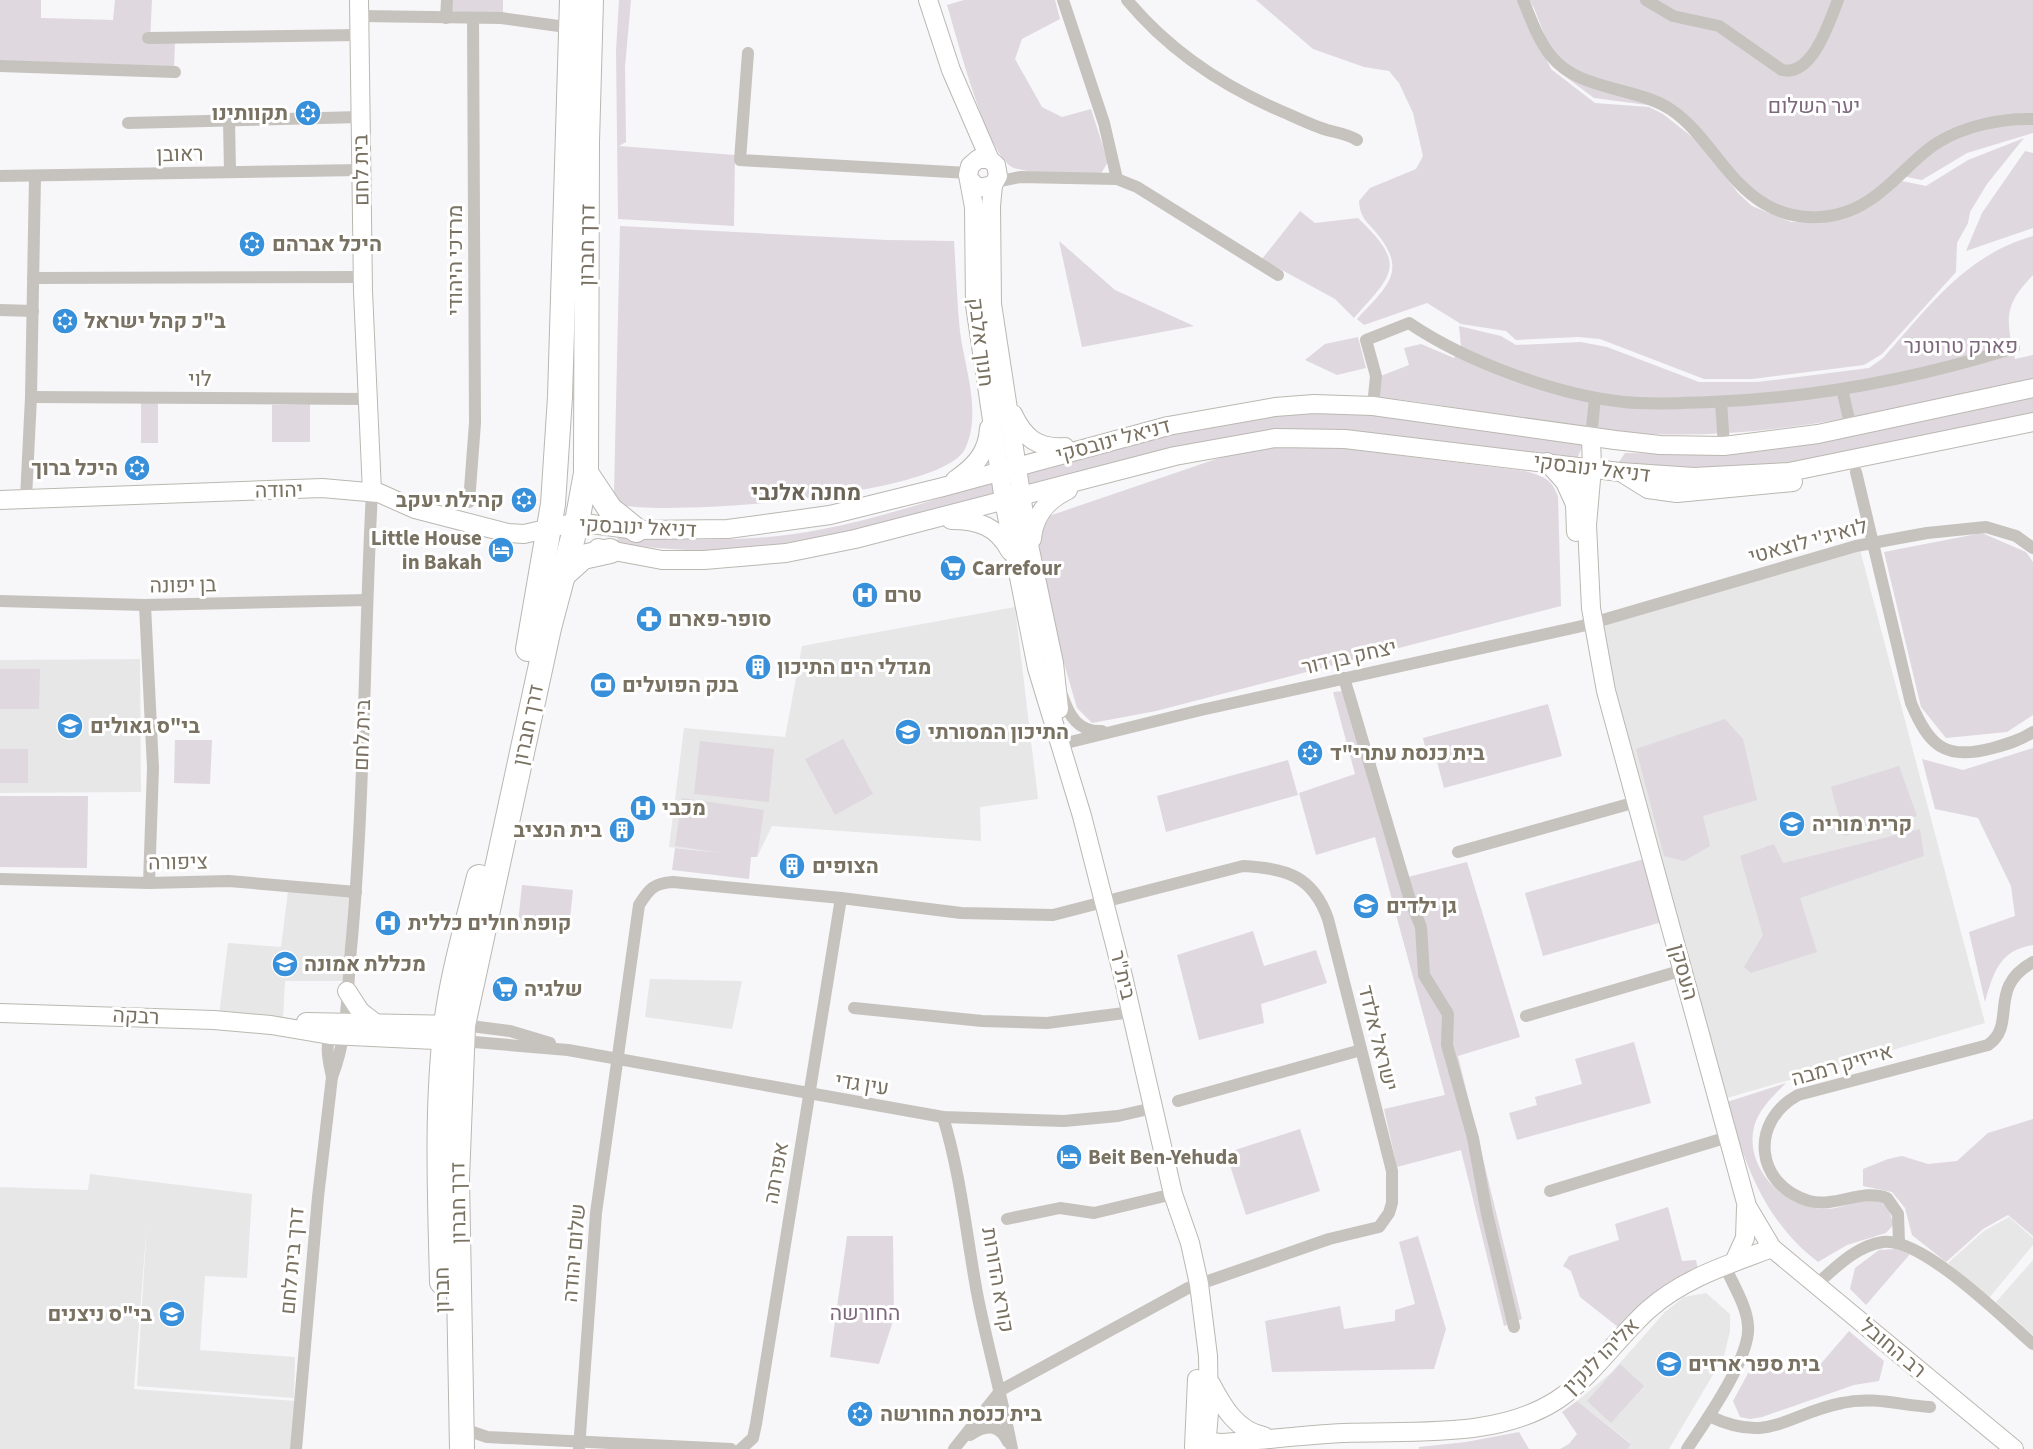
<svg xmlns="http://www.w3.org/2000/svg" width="2033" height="1449" viewBox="0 0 2033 1449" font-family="'Source Sans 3',Heebo,sans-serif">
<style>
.built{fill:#e7e7e7}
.green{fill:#dfd8df}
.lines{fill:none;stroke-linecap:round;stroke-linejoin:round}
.secondary-casing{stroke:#bbb8b1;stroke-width:20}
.highway-casing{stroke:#bab7b2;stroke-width:26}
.street{stroke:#c6c3be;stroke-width:12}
.secondary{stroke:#fff;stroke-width:18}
.highway{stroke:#fff;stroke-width:24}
.labels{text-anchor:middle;stroke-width:6;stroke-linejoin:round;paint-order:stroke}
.park-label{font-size:21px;fill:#7d687d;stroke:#fff}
.poi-label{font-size:21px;font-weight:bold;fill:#797161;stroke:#fff;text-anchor:start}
.street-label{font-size:21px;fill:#797161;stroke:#fff}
.neighbourhood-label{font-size:22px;font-weight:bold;fill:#6b6457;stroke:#fff}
</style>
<rect width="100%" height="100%" fill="#f7f6f9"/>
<!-- built -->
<g class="built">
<polygon points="1860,550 1985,1023 1727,1098 1596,624"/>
<polygon points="1015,607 1038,799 980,807 981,841 772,826 757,857 669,847 684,728 785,737 802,646"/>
<polygon points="140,659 141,792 0,793 0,660"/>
<polygon points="288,891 351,896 343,981 285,981 283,1019 219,1015 228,943 281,947"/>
<polygon points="650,979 742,981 732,1029 645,1017"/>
<polygon points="90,1174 252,1194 247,1278 205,1276 200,1350 295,1357 294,1398 137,1386 147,1222 134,1389 296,1401 293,1449 0,1449 0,1187 88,1190"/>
<polygon points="2009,1217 2033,1238 2033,1245 1989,1298 1948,1263 1984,1231"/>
<polygon points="2033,1260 2033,1335 1996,1302"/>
<polygon points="1706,1293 1730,1314 1730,1331 1724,1356 1669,1449 1627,1449 1631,1443 1577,1401 1612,1372 1665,1312 1684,1297"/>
</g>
<!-- green -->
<g class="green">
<polygon points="0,0 41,0 41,18 113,20 115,0 152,0 150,41 175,42 174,68 0,61"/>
<polygon points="452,0 503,0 503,15 452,11"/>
<polygon points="619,0 631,0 625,67 626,142 619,146 735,155 734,226 618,219 616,51"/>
<path d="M964 0H1055L1060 19 1022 39 1015 59 1042 107 1062 117 1091 109 1108 162 1100 175C1077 174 1035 175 1014 168 987 158 956 34 947 5Z"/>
<path d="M1256 0H1517L1551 69 1595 103 1649 107 1663 114 1696 140 1738 193 1752 206 1791 222H1824L1902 181 1926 186 1968 160 2024 138 1987 184 1970 212 1968 223 1957 243 1956 272 1882 354 1864 365 1752 379H1704L1600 339 1578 337 1516 340 1506 331 1461 324 1427 303 1364 325 1357 319C1388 285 1410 271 1373 229 1364 219 1360 215 1359 201L1370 188 1416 169 1423 156 1413 113 1399 83 1389 71 1364 67 1313 49Z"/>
<polygon points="1529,0 2033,0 2033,133 1967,153 1922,180 1897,175 1860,204 1829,215 1772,207 1663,107 1594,98 1559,72 1534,8"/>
<polygon points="2025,151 2033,153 2033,228 1966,251 1982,213"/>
<path d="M1300 211 1315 223 1358 218C1407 265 1394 273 1354 318L1335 299 1262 259Z"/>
<path d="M620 226 887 240 954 241C956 271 957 302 960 332 965 369 982 413 965 449 943 496 672 516 621 505L614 494Z"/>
<path d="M2033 236V275C2003 306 2006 319 2015 359L2033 355V379C1907 408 1779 439 1649 434 1557 431 1466 405 1375 397L1373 379 1409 365 1404 348 1421 344 1454 358 1461 347 1459 326 1501 336 1516 345 1581 342 1607 347 1699 382H1757L1869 368 1883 358C1928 308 1965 255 2033 236Z"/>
<polygon points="1059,241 1115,290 1194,326 1082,347"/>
<polygon points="1358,337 1366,368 1337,375 1305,360 1325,344"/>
<polygon points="2033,395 2033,415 1853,454 1744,471 1617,465 1625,453 1680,454"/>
<rect x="141" y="403" width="17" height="40"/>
<polygon points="310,404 310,442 272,442 272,405"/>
<polygon points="1297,413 1376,415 1584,442 1577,459 1336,432 1025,489 1025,473 1214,422"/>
<path d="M1277 446H1325L1525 471C1543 476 1552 479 1558 497L1561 606 1156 711 1092 723 1077 708 1055 632 1038 555 1046 517 1225 456Z"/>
<path d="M994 481 997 494C945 509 892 526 839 538 768 554 689 554 617 543L618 537C684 540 752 543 818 530 878 519 936 499 994 481Z"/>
<polygon points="1982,533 2026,552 2033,562 2033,715 2007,732 1946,738 1921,707 1884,552"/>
<polygon points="0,669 40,669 39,709 0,709"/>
<polygon points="1354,690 1408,877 1467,862 1520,1037 1458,1056 1522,1319 1504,1326 1461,1150 1397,1167 1384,1109 1445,1095 1375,837 1316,855 1299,793 1355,774 1333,692"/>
<polygon points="1548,704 1562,756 1444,788 1435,754 1427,756 1423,738"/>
<polygon points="1725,719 1743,739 1757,800 1703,816 1710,846 1684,861 1664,856 1636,749"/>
<polygon points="843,739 873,794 835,815 805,759"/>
<polygon points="175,740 212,740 210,784 174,783"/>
<polygon points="700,741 774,749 769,802 694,794"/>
<path d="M2033 748V945C1999 950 1993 974 1985 1002L1969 932 2015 916 2011 886 1978 818 1935 809 1922 759 1963 770Z"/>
<rect x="0" y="749" width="28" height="34"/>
<polygon points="1288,760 1298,795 1166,832 1157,796"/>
<polygon points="1899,766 1917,816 1844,836 1831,787"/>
<polygon points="0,796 88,796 87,868 0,867"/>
<polygon points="682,798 764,810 757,857 751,857 749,879 672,870 675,848 721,853 675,846"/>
<polygon points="1920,829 1924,856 1800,898 1817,952 1751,973 1744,967 1763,935 1740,856 1774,844 1783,863"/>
<polygon points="1644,859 1662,922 1543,956 1525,893"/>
<polygon points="522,885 573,890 569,928 518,923"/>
<polygon points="1253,931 1264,966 1316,950 1327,983 1261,1004 1264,1023 1199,1040 1177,955"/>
<polygon points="1634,1042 1651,1103 1517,1140 1509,1113 1537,1105 1535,1097 1582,1084 1575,1059"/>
<path d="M1786 1083C1774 1095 1758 1110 1754 1127 1744 1169 1786 1210 1827 1209 1843 1209 1860 1197 1876 1200 1887 1202 1890 1214 1894 1224L1886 1233 1847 1245 1818 1262C1765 1222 1744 1163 1727 1102Z"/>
<polygon points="2033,1119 2033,1236 2008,1215 1983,1229 1946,1262 1912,1235 1905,1208 1892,1192 1863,1186 1863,1169 1888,1159 1902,1156 1928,1164 1957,1161 1988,1133"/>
<polygon points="1300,1129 1320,1191 1246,1215 1226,1153"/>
<polygon points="1668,1207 1682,1261 1696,1260 1698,1270 1667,1284 1618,1327 1580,1297 1571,1271 1563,1266 1569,1256 1619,1240 1615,1224"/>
<polygon points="847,1236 893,1236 894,1318 879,1364 830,1357"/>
<polygon points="1418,1236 1446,1329 1434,1369 1272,1372 1265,1321 1340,1306 1344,1329 1395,1321 1395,1310 1415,1304 1399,1242"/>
<polygon points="1896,1249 1910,1254 1866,1305 1850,1289 1855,1268 1879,1250"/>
<polygon points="1849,1331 1884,1361 1879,1381 1854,1385 1762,1417 1750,1419 1740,1417 1733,1401 1751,1368 1818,1367"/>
<polygon points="1620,1364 1644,1386 1611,1423 1587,1401"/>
<polygon points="1577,1401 1631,1444 1627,1449 1560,1449 1569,1444 1577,1434 1562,1412"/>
<polygon points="1519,1432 1529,1449 1419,1449 1419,1447 1466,1442"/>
</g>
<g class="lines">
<defs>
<g id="secondary">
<polyline points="359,0 363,291 372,492"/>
<polyline points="928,0 951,70 990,160"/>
<polyline points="971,181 978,188 993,185 998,176 996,165 989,159 978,159 970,166 968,175 974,207 975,305 1004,501 1037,668 1082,816 1122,972 1173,1194 1190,1243 1199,1284 1208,1356 1209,1412 1206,1449"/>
<polyline points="993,185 991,206 992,304 1028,540 1054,663 1059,709"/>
<path d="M1013 414C1024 438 1038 449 1065 447"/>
<polyline points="1591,437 1592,468 1587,525 1591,608 1606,691 1747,1206 1772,1248 2014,1449"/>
<polyline points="1547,462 1565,482 1575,504"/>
<polyline points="1624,474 1648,489 1677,493 1793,482"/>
<path d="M955 480C974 467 988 453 989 428"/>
<polyline points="0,500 322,488 379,493 415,509 508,533 524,534 577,522 636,530 728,529 830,515 943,487 1168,426 1275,407 1314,404 1373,406 1615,440 1660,445 1724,446 1818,434 2033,388"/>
<path d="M951 520C978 520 997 526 1010 551"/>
<polyline points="1576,532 1575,504 1579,476"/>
<path d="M1032 539C1034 515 1047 500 1068 490"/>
<polyline points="598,548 662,560 704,560 786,553 855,539 1175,456 1275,438 1345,439 1620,472 1694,477 1789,472 2033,422"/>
<polyline points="347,991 360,1011 374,1022"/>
<polyline points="0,1013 214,1020 271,1025 330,1035 456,1041"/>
<polyline points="306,1022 458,1025"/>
<polyline points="1734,1262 1745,1238 1746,1208"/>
<path d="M1211 1384C1223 1407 1237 1431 1264 1436"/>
<path d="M1195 1436 1207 1442 1222 1443C1263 1440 1304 1435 1344 1433 1413 1430 1497 1439 1557 1400 1593 1376 1616 1339 1648 1310 1684 1278 1727 1265 1772 1248"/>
<polyline points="1194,1447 1197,1379"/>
</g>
<g id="highway">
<polyline points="586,473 610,509 636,530"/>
<polyline points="564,574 583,557 610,551"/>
<polyline points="528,649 553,504 560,397 572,0"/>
<path d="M442 1282C440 1197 436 1109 446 1025 452 975 467 925 479 877"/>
<polyline points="462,1449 457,1179 463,1025 549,628 577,522 586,473 587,142 591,0"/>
</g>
</defs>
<!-- secondary casing -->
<use href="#secondary" class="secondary-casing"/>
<!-- highway casing -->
<use href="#highway" class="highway-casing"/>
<!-- street -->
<g class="street">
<polyline points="1063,0 1104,123 1117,179"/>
<path d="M1127 0C1171 53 1225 88 1288 114 1301 120 1314 126 1327 130 1338 133 1348 134 1357 140"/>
<path d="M1523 0C1531 19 1538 40 1551 56 1579 91 1634 86 1670 109 1708 134 1725 181 1765 204 1796 223 1838 221 1868 201 1894 185 1912 159 1937 143 1964 126 2002 118 2033 119"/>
<path d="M1646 0 1673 16 1719 26 1782 70C1812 77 1829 23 1838 0"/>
<polyline points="359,16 501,18 573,28"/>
<polyline points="446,18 447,0"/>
<polyline points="148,38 359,35"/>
<polyline points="748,53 740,160 968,173"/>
<polyline points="0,66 175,72"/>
<polyline points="229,120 230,172"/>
<polyline points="128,123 360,117"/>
<polyline points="0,176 361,170"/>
<polyline points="996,182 1020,177 1117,179 1137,187 1278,275"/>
<polyline points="33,278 363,277"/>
<polyline points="0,310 33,311"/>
<polyline points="1842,389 1851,428"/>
<polyline points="31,397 368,399"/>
<polyline points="1721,402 1724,446"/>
<path d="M1373 406 1376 376 1366 340 1409 323C1465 361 1556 395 1624 402 1653 405 1682 403 1711 402 1814 398 1915 379 2014 348"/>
<polyline points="1591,437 1595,398"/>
<path d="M1856 472 1911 703C1929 746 1945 761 1993 748 2007 744 2021 740 2033 732"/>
<polyline points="26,498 31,397 35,176"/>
<polyline points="469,502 475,423 473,18"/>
<polyline points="0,601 145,605 367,600"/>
<polyline points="145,605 153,768 149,883"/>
<polyline points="1344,678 1409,897 1421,927 1424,975 1448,1014 1447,1045 1473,1138 1487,1214 1514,1327"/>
<path d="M1062 695C1069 716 1078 732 1102 731"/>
<polyline points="1062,744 1201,710 1582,626 1856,546 1927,533 1986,527 2016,536 2033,548"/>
<polyline points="1458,852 1636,802"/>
<polyline points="0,879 149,883 229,881 356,892"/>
<polyline points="854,1008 982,1021 1047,1023 1132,1012"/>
<polyline points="1526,1016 1683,970"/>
<polyline points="463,1025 510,1031 550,1043"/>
<polyline points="462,1041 568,1050 943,1117 1064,1121 1118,1116 1153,1108"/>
<path d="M332 1077C329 1062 323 1042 334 1030"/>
<polyline points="1178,1101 1361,1050"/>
<path d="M943 1117C961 1176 966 1233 977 1293 987 1345 1002 1396 1012 1449"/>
<polyline points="1550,1191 1728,1137"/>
<polyline points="1007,1219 1060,1208 1094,1213 1173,1194"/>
<path d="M1899 1243 1898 1214 1887 1198C1862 1188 1836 1208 1809 1201 1755 1185 1749 1122 1798 1095L1988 1045C2018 1024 1986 988 2033 962"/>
<path d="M1817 1284C1836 1267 1856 1246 1883 1242 1922 1237 2003 1318 2033 1344"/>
<path d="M1709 1416C1770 1445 1786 1414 1842 1403 1872 1396 1900 1405 1930 1407"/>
<polyline points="461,1428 487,1437 731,1449"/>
<path d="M970 1435C986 1424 999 1424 1008 1442"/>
<path d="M296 1449 318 1197 332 1077C349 1035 347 984 352 938 365 790 364 640 372 492"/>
<path d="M579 1449 596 1213 639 905C649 889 654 883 673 882L841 898 961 913 1053 915 1243 866C1286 868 1313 876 1328 919L1392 1171V1203L1389 1213 1379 1227 1329 1239 1188 1288 1001 1390 954 1449"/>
<polyline points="741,1449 753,1438 756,1424 841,898"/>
<path d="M1687 1449C1705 1422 1751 1357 1748 1326 1747 1306 1733 1285 1725 1266"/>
</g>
<!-- secondary -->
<use href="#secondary" class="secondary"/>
<!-- highway -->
<use href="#highway" class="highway"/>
</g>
<!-- icons -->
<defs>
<symbol id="synagogue-disc" viewBox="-11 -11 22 22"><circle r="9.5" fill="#3790d9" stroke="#fff"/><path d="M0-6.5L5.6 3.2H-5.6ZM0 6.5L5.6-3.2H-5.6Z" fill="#fff"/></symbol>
<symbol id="hotel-disc" viewBox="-11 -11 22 22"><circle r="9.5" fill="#3790d9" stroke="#fff"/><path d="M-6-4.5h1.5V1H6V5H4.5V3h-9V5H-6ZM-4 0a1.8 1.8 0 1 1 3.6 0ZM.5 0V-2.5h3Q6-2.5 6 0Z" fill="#fff"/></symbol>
<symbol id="supermarket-disc" viewBox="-11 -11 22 22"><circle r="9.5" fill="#3790d9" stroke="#fff"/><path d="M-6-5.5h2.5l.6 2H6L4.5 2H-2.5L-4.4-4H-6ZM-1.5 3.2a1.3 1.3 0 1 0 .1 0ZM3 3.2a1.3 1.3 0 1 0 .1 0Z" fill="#fff"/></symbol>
<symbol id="hospital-disc" viewBox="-11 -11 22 22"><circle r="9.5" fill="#3790d9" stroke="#fff"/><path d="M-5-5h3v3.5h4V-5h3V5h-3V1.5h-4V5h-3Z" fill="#fff"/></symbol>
<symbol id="pharmacy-disc" viewBox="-11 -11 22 22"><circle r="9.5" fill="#3790d9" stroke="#fff"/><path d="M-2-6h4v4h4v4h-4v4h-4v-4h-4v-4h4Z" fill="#fff"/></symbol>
<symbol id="building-disc" viewBox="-11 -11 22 22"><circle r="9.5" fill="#3790d9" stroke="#fff"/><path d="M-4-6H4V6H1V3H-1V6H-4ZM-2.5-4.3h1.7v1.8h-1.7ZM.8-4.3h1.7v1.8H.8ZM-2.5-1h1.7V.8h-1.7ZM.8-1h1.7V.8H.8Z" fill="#fff"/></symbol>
<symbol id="bank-disc" viewBox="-11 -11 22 22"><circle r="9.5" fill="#3790d9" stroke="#fff"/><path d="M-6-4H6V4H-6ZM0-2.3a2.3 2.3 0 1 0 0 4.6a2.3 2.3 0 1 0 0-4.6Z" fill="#fff"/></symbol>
<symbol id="school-disc" viewBox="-11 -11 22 22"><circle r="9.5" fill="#3790d9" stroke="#fff"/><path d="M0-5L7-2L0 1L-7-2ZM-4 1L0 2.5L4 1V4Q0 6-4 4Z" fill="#fff"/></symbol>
<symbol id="university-disc" viewBox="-11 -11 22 22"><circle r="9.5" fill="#3790d9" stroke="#fff"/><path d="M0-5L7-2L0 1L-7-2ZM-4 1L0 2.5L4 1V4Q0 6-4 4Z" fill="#fff"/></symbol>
</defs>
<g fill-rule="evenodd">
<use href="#synagogue-disc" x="293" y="98" width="30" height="30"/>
<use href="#synagogue-disc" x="237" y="229" width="30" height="30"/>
<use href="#synagogue-disc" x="50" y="306" width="30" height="30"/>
<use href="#synagogue-disc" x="122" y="453" width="30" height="30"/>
<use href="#synagogue-disc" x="509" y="485" width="30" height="30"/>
<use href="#hotel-disc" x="486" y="535" width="30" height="30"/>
<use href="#supermarket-disc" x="938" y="553" width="30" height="30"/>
<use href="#hospital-disc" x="850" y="580" width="30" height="30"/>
<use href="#pharmacy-disc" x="634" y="604" width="30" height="30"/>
<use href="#building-disc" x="743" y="652" width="30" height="30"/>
<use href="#bank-disc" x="588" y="670" width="30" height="30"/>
<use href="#school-disc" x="55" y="711" width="30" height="30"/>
<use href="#school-disc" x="893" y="717" width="30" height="30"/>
<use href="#synagogue-disc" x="1295" y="738" width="30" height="30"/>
<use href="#hospital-disc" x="628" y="793" width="30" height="30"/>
<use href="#school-disc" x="1777" y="809" width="30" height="30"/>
<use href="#building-disc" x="607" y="815" width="30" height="30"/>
<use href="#building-disc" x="777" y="851" width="30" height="30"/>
<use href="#school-disc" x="1351" y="891" width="30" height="30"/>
<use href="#hospital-disc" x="373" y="908" width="30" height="30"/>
<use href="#university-disc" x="270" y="949" width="30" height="30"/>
<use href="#supermarket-disc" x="490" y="974" width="30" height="30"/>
<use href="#hotel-disc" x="1054" y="1142" width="30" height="30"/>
<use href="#school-disc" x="157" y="1299" width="30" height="30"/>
<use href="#school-disc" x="1654" y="1349" width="30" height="30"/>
<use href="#synagogue-disc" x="845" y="1399" width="30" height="30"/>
</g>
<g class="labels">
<!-- park labels -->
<g class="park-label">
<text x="1814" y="113">יער השלום</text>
<text x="1961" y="353">פארק טרוטנר</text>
<text x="865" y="1320">החורשה</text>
</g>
<!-- poi labels -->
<g class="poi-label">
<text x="288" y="120" text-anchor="end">תקוותינו</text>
<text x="272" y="251">היכל אברהם</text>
<text x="84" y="328">ב"כ קהל ישראל</text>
<text x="118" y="475" text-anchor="end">היכל ברוך</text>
<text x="504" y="507" text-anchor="end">קהילת יעקב</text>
<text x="482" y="545" text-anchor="end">Little House<tspan x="482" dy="24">in Bakah</tspan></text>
<text x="972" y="575">Carrefour</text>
<text x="884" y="602">טרם</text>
<text x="668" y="626">סופר-פארם</text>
<text x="777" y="674">מגדלי הים התיכון</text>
<text x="622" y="692">בנק הפועלים</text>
<text x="90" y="733">בי"ס גאולים</text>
<text x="928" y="739">התיכון המסורתי</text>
<text x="1330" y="760">בית כנסת עתרי"ד</text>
<text x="662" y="815">מכבי</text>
<text x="1812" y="831">קרית מוריה</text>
<text x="602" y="837" text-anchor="end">בית הנציב</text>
<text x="812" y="873">הצופים</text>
<text x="1386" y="913">גן ילדים</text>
<text x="408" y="930">קופת חולים כללית</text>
<text x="304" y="971">מכללת אמונה</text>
<text x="524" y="996">שלגיה</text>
<text x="1088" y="1164">Beit Ben-Yehuda</text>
<text x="152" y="1321" text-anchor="end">בי"ס ניצנים</text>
<text x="1688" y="1371">בית ספר ארזים</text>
<text x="880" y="1421">בית כנסת החורשה</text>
</g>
<!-- street labels -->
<g class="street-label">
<text transform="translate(180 154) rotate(-1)" y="7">ראובן</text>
<text transform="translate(361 170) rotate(-91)" y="7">בית לחם</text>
<text transform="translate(587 245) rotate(-89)" y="7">דרך חברון</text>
<text transform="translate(455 260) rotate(-90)" y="7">מרדכי היהודי</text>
<text transform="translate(981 342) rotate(83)" y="7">חנוך אלבק</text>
<text x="200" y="386">לוי</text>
<text transform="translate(1113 440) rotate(-15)" y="7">דניאל ינובסקי</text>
<text transform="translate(1592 468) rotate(7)" y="7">דניאל ינובסקי</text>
<text transform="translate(279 490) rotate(-1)" y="7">יהודה</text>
<text transform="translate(638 527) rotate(3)" y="7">דניאל ינובסקי</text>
<text transform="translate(1808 541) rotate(-15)" y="7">לואיג'י לוצאטי</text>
<text transform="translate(183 585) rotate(-1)" y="7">בן יפונה</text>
<text transform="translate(1349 657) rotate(-13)" y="7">יצחק בן דור</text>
<text transform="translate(528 725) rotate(-78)" y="7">דרך חברון</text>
<text transform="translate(362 735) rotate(-88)" y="7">בית לחם</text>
<text transform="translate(178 862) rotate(-1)" y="7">ציפורה</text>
<text transform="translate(1684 972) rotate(75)" y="7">העסקן</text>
<text transform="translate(1123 975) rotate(76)" y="7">בית"ר</text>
<text transform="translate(136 1016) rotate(3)" y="7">רבקה</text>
<text transform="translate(1378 1038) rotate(76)" y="7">ישראל אלדד</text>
<text transform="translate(1842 1065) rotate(-16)" y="7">אייזיק רמבה</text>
<text transform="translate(862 1084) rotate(9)" y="7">עין גדי</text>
<text transform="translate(776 1173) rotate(-80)" y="7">אפרתה</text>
<text transform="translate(458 1203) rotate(-91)" y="7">דרך חברון</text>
<text transform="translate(574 1253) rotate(-85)" y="7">שלום יהודה</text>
<text transform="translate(292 1261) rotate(-85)" y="7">דרך בית לחם</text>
<text transform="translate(998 1280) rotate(80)" y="7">קורא הדורות</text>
<text transform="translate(442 1290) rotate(-91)" y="7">חברון</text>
<text transform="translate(1893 1348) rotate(40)" y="7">רב החובל</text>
<text transform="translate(1601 1356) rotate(-45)" y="7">אליהו לנקין</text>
</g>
<!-- neighbourhood labels -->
<g class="neighbourhood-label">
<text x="806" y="500">מחנה אלנבי</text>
</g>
</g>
</svg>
